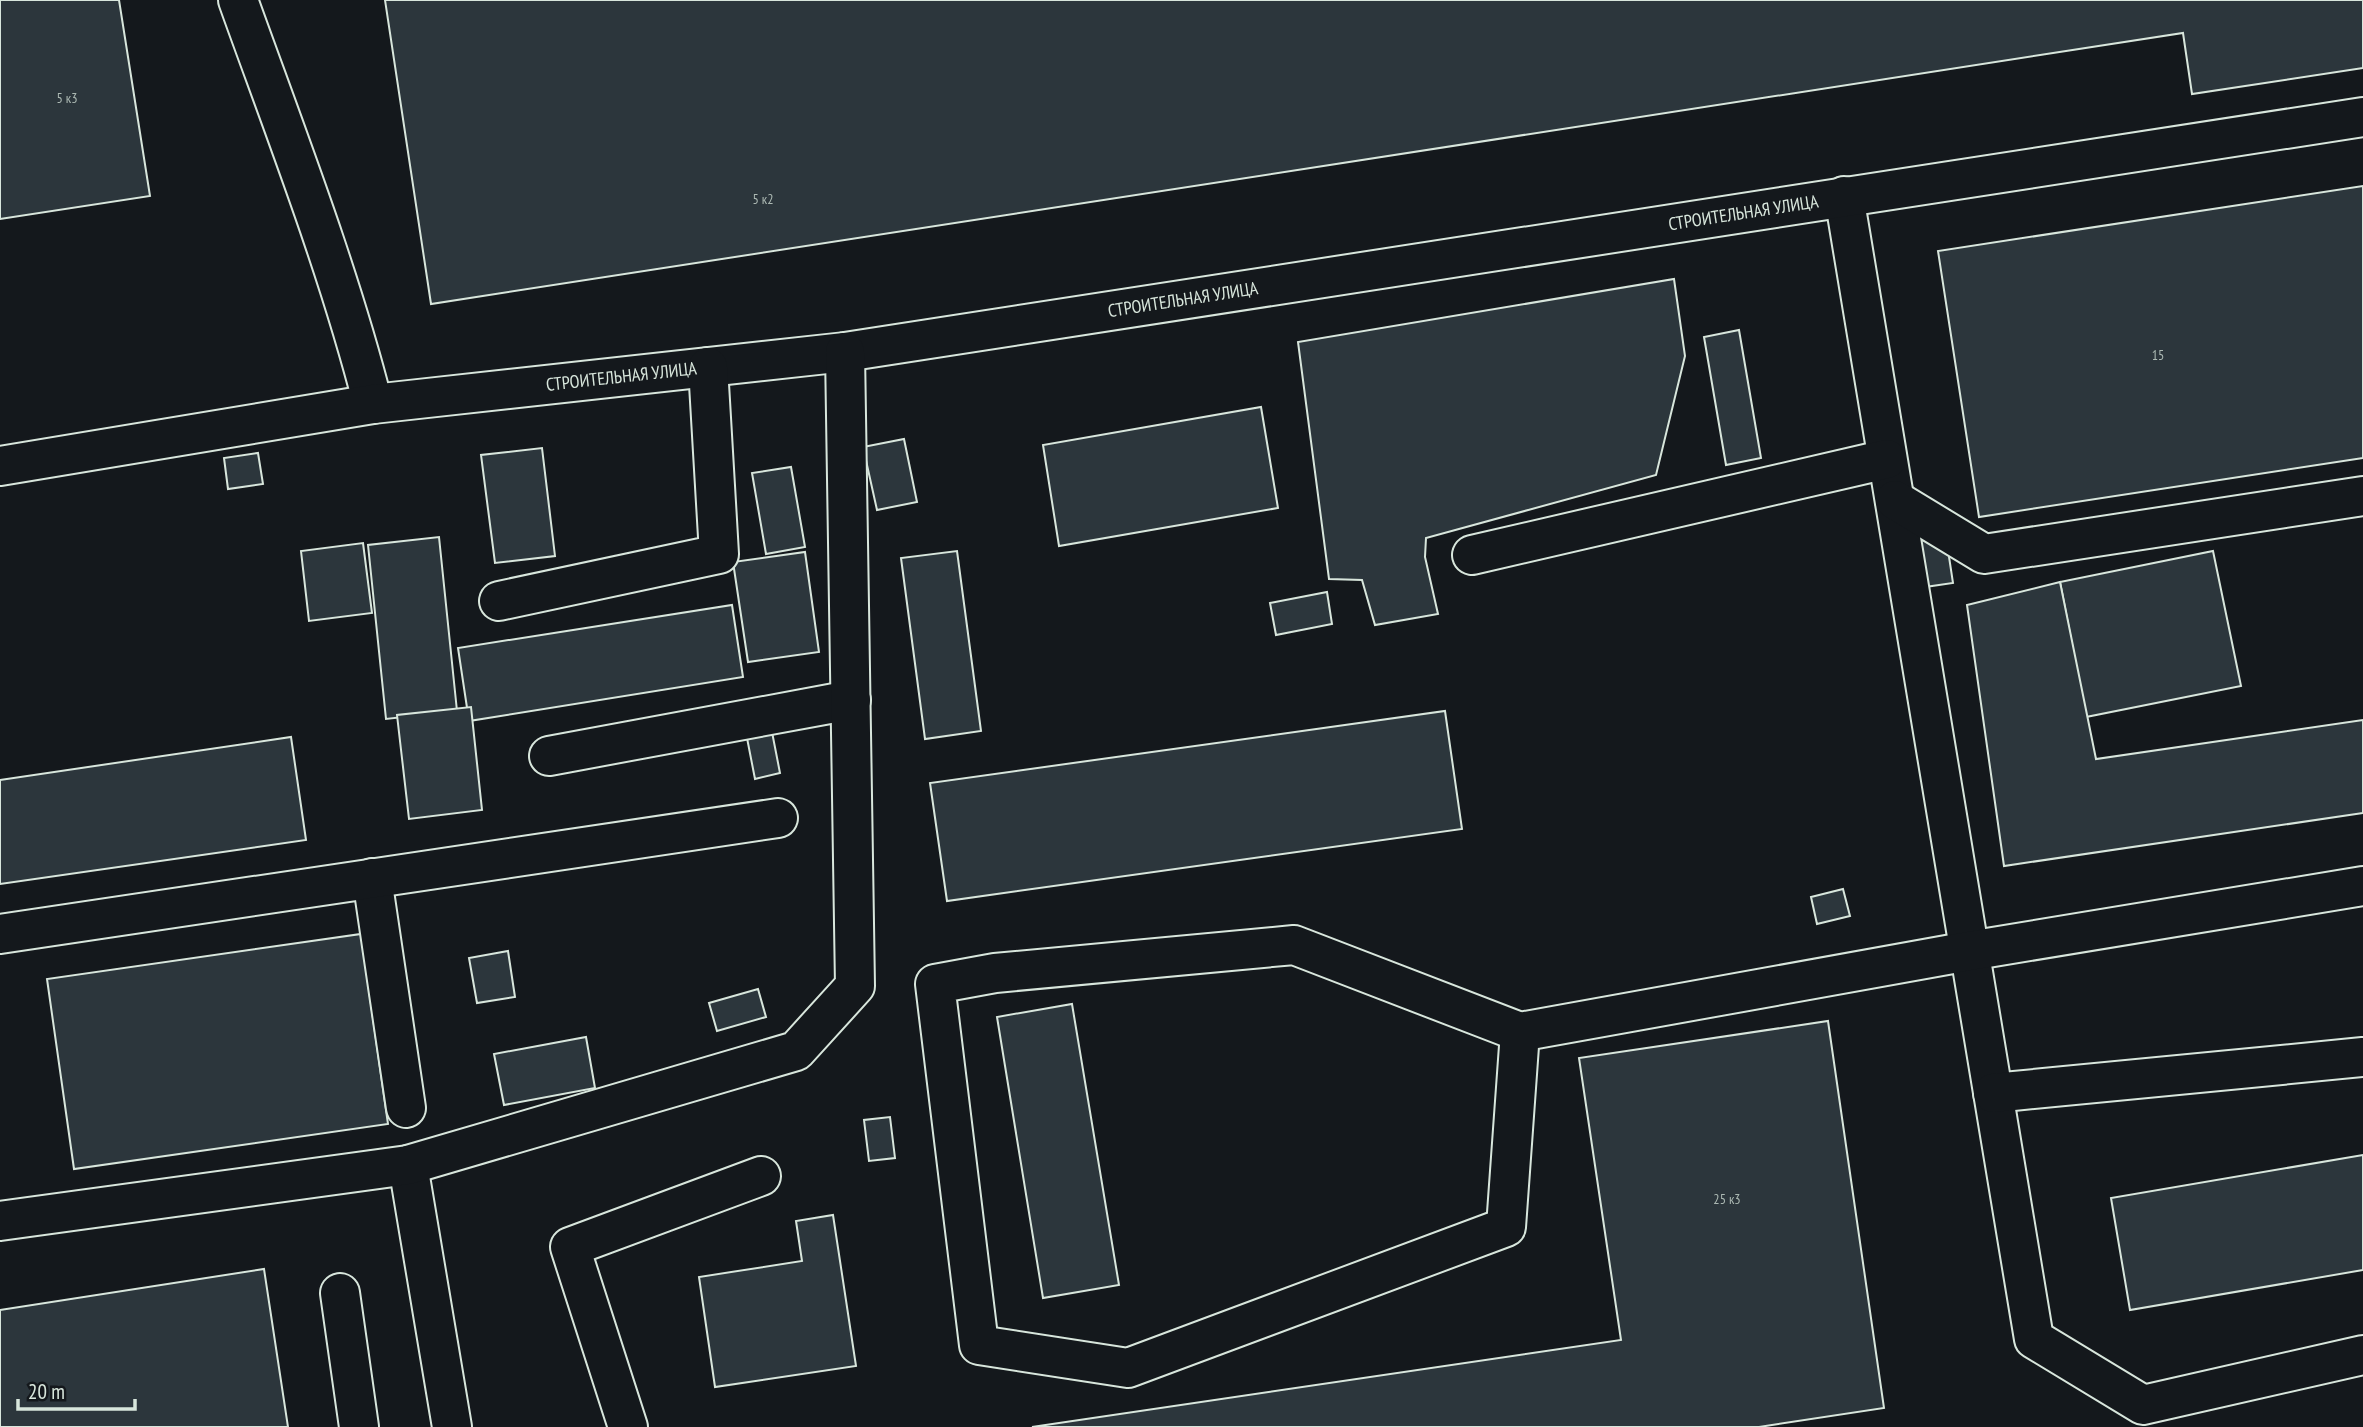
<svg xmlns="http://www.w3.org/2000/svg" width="2363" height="1427" viewBox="0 0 2363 1427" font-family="'PT Sans Narrow',sans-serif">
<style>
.building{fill:#2c363c;stroke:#d8e6dc;stroke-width:2}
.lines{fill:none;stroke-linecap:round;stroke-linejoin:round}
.minor-casing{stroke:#d8e6dc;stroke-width:42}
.minor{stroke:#14181c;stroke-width:38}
.labels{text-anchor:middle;stroke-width:5;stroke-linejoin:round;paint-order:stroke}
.number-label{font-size:14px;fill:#adbab4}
.street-label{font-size:18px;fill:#d8e6dc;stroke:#14181c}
</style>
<rect width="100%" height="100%" fill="#14181c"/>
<!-- building -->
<g class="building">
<polygon points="0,0 119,0 150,196 0,219"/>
<polygon points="385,0 2363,0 2363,68 2192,94 2183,33 431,304"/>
<polygon points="2363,186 2363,458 1979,517 1938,251"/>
<polygon points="1674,279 1685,356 1656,475 1426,538 1425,557 1438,614 1375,625 1362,580 1329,579 1298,342"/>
<polygon points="1739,330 1761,458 1726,465 1704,337"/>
<polygon points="1261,407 1278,508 1059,546 1043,445"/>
<polygon points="904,439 917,502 877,510 863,447"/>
<polygon points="542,448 555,556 495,563 481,455"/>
<polygon points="258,453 263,484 228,489 224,458"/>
<polygon points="791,467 805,547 766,554 752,473"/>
<polygon points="439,537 457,711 386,719 368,545"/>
<polygon points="1946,537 1953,583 1918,588 1911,542"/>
<polygon points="363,543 372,613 309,621 301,551"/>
<polygon points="957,551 981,731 925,739 901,558"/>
<polygon points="2213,551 2241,686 2086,717 2060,582"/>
<polygon points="805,552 819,652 748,662 733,562"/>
<polygon points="2060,582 2096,759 2363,720 2363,813 2004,866 1967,605"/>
<polygon points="1327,592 1332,624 1276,635 1270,603"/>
<polygon points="732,605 743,677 469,721 458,648"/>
<polygon points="471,707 482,810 409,819 397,715"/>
<polygon points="1445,711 1462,829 947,901 930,783"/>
<polygon points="772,732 780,773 755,779 747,738"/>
<polygon points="291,737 306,840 0,884 0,780"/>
<polygon points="1843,889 1850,916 1817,924 1811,897"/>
<polygon points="361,934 388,1124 74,1169 47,979"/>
<polygon points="508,951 515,997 477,1003 469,958"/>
<polygon points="758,989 766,1017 717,1031 709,1003"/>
<polygon points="1072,1004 1119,1285 1043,1298 997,1017"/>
<polygon points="1828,1021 1884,1408 1759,1427 1032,1427 1621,1340 1579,1058"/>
<polygon points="586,1037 595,1088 504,1105 494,1054"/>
<polygon points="890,1117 895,1158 869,1161 864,1120"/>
<polygon points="2363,1155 2363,1270 2130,1310 2111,1198"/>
<polygon points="833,1215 856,1366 715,1387 699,1277 802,1261 796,1221"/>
<polygon points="264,1269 288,1427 0,1427 0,1310"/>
</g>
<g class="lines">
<defs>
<g id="minor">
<path d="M238 0C286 134 338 267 373 404"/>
<polyline points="1844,196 2034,1339 2143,1405 2363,1355"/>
<path id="s1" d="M0 466 373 404 845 352 2363 117"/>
<polyline points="1895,500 1984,554 2363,496"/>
<polyline points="1472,555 1887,459"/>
<polyline points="499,601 719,554 708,367"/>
<polyline points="549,756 851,700"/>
<polyline points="372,878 406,1108"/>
<polyline points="0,934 778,818"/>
<polyline points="1520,1032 1506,1227 1128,1368 979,1345 935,984 995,973 1294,945 1520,1032 1969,951 2363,886"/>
<polyline points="1993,1093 2363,1057"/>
<polyline points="408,1165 452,1427"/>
<polyline points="0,1221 408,1165 796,1051 855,986 845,352"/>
<polyline points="340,1293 359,1427"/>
<polyline points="628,1427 570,1247 761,1176"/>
</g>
</defs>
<!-- minor casing -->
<use href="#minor" class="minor-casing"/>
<!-- minor -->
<use href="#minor" class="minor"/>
</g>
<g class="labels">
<!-- number labels -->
<g class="number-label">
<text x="67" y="103">5 к3</text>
<text x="763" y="204">5 к2</text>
<text x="2158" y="360">15</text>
<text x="1727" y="1204">25 к3</text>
</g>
<!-- street labels -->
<g class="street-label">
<text dy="6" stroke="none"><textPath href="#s1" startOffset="1762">СТРОИТЕЛЬНАЯ УЛИЦА</textPath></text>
<text dy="6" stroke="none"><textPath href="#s1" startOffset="1195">СТРОИТЕЛЬНАЯ УЛИЦА</textPath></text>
<text dy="6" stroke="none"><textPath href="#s1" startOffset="628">СТРОИТЕЛЬНАЯ УЛИЦА</textPath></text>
</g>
</g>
<!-- scale -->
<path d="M18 1399v10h117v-10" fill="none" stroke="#d8e6dc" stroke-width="3.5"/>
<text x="28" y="1399" font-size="21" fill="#d8e6dc" stroke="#14181c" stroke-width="5" paint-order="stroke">20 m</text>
</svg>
